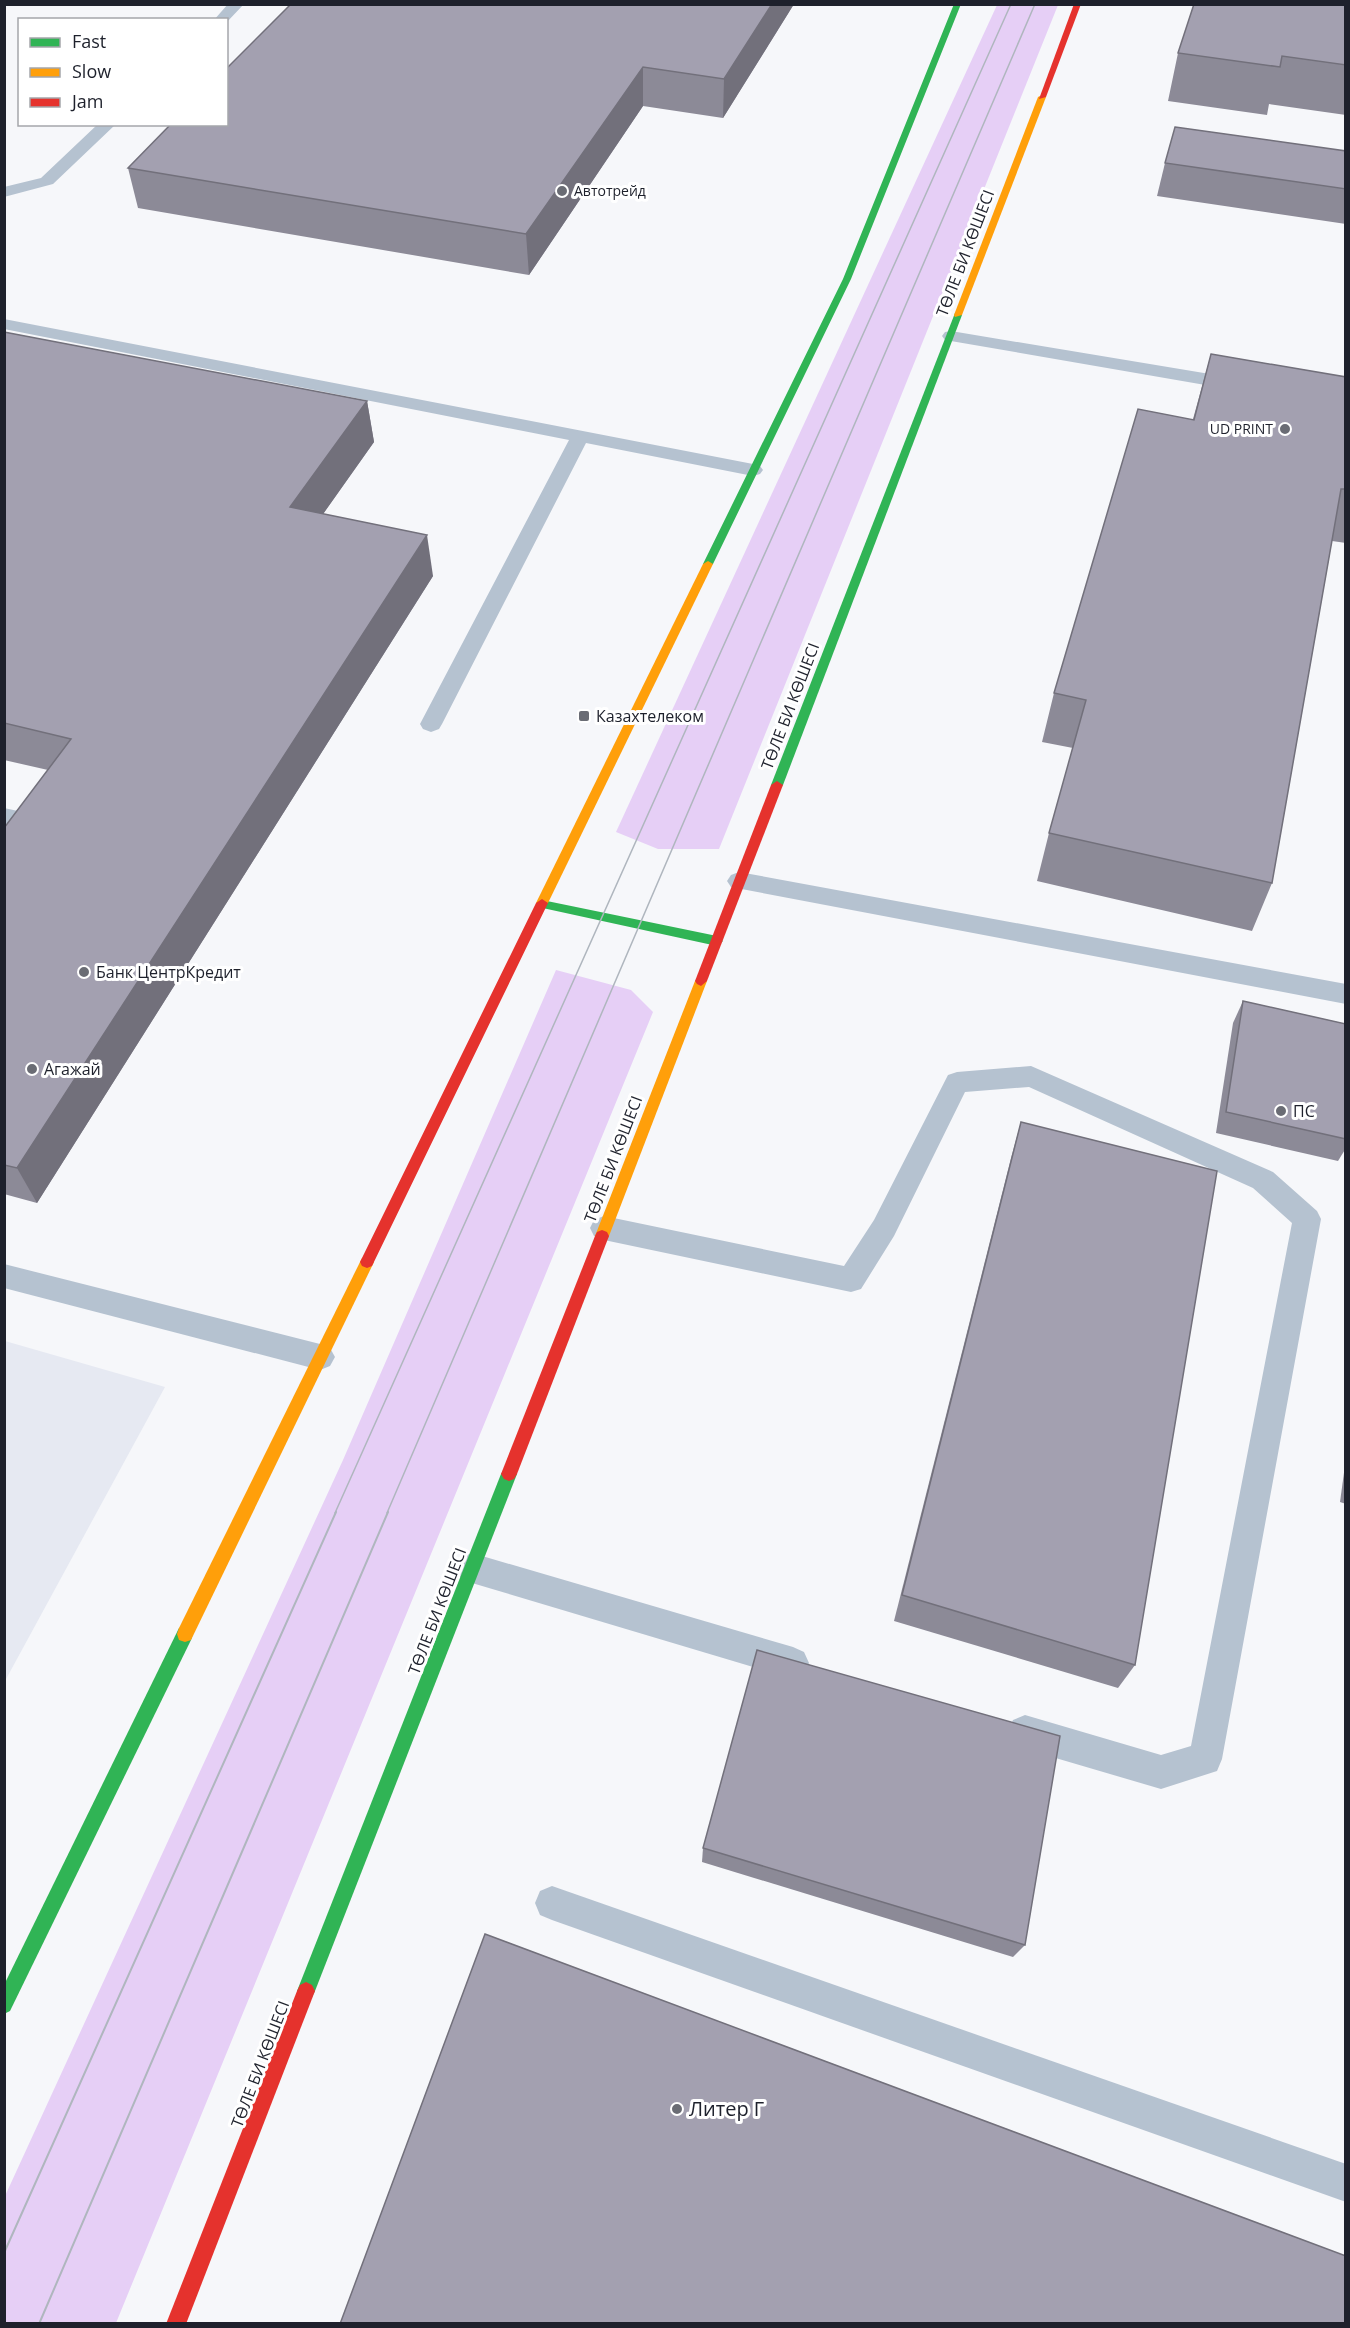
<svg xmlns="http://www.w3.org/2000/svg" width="1350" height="2328" viewBox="0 0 1350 2328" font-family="'Open Sans',sans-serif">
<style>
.built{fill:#e6e9f2}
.green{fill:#e6cff6}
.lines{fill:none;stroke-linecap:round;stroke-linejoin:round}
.lane{fill:#b5c2d0;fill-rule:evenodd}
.fast{fill:#30b455;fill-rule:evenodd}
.slow{fill:#ff9f0a;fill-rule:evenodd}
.jam{fill:#e5322d;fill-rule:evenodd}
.tram-far1{stroke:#afb6be;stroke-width:1.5}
.tram{stroke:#afb6be;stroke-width:2}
.wall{fill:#8c8a97}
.shaded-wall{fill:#72707b}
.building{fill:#a3a0b0;stroke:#72707b;stroke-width:1.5}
.poi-dot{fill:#6a6c74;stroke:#fff;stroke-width:2}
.labels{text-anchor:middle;stroke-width:6;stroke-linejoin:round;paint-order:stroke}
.far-poi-label{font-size:14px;fill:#1e212c;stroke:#fff;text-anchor:start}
.street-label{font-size:16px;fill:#1e212c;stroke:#fff}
.poi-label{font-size:16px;fill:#1e212c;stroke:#fff;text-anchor:start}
.near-poi-label{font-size:20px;fill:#1e212c;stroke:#fff;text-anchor:start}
</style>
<rect width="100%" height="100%" fill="#f6f7fa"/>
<!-- built -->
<polygon class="built" points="5,1341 165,1387 5,1681 4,1341"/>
<!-- green -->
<g class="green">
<polygon points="997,5 1058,5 719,849 658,849 616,832"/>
<polygon points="556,970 631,990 653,1012 116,2323 5,2323 5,2196 343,1460"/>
</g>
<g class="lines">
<!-- lane -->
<g class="lane">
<polygon points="228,4 244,4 226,23 226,20 214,20"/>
<polygon points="98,124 116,124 53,184 4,197 4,187 41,178"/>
<polygon points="4,319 753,464 760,466 763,470 760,474 753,476 586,443 442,724 439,729 431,732 423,729 420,724 569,440 4,329"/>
<polygon points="951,331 1240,379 1247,381 1249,385 1247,389 1240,391 945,340 942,336 945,332"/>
<polygon points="4,808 18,811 22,817 18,823 4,824"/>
<polygon points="739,872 1346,984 1346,1004 731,887 727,881 731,875"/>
<polygon points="1031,1066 1273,1172 1317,1211 1321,1219 1222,1759 1217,1771 1161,1789 1025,1749 1013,1744 1008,1732 1013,1720 1025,1715 1161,1755 1191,1746 1292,1223 1253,1188 1029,1087 965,1092 894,1236 861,1289 851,1292 604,1240 594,1236 590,1228 594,1220 604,1216 844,1266 874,1220 948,1075 957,1072"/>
<polygon points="4,1264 320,1344 330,1348 335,1357 330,1366 320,1370 4,1288"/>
<polygon points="472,1553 793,1647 804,1652 809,1663 804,1674 793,1679 472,1583 461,1579 456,1568 461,1557"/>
<polygon points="552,1886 1346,2164 1346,2202 552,1920 540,1915 535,1903 540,1891"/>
</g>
<!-- fast -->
<g class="fast">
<polygon points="954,4 961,4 851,279 713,564 708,567 704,566 703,564 843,279"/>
<polygon points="955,313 962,315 783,785 777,789 773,788 771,785"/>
<polygon points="542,900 717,936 723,941 717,946 538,907 536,904"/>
<polygon points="509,1467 514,1469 517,1474 315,1991 312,1997 306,2000 300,1997 297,1991 501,1474 504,1469"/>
<polygon points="185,1626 191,1628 193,1634 191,1640 10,2011 4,2014 4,1985 179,1628"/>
</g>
<!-- slow -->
<g class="slow">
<polygon points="1042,95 1046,97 962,315 955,317 954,315 1038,97"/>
<polygon points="708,561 713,564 548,903 542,907 538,906 536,903 703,564"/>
<polygon points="701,976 707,981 609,1236 607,1240 602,1242 597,1240 595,1236 695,981"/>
<polygon points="367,1256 372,1258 374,1262 191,1640 185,1642 179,1640 177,1634 179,1628 362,1258"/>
</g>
<!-- jam -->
<g class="jam">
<polygon points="1074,4 1081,4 1046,97 1039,99"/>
<polygon points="777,781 783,785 707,981 701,986 697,984 695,981 771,785"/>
<polygon points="542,899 548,903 372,1266 367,1268 362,1266 360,1262 362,1258 536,903"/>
<polygon points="602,1230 607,1232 609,1236 517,1474 514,1479 509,1481 504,1479 501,1474 595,1236 597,1232"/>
<polygon points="306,1982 312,1985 315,1991 186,2324 166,2324 297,1991 300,1985"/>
</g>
<!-- tram-far1 -->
<g class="tram-far1">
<polyline points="335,1513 1011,4"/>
<polyline points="387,1513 1035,4"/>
</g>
<!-- tram -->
<g class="tram">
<polyline points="4,2253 336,1512"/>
<polyline points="39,2324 388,1512"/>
</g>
</g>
<!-- wall -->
<g class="wall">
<polygon points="794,4 723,118 643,106 529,275 138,208 128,168"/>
<polygon points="1346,4 1346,115 1269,104 1267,115 1168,101 1178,53"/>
<polygon points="1346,151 1346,224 1157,196 1165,163"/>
<polygon points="4,332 367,401 374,442 323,514 433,576 37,1203 4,1194 4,828 48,770 4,760"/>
<polygon points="1211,354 1346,377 1346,543 1332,541 1272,883 1252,931 1037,881 1049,833 1073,748 1042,742 1054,693 1193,419"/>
<polygon points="1243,1001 1346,1024 1346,1148 1338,1161 1216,1133 1233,1023"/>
<polygon points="1021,1122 1135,1665 1118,1688 894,1621 1011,1158"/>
<polygon points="1346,1458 1346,1504 1340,1502"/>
<polygon points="703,1848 1025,1945 1013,1957 702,1862"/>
</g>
<!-- shaded-wall -->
<g class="shaded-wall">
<polygon points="772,4 794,4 723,118 724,79"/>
<polygon points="643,67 643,106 529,275 526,234"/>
<polygon points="367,401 374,442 299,548 290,507"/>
<polygon points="427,535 433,576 37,1203 17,1168"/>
</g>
<!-- building -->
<g class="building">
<polygon points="291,4 772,4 724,79 643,67 526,234 128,168 171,124 226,124 226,69"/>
<polygon points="1194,4 1346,4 1346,65 1282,56 1280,67 1178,53"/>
<polygon points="1175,127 1346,151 1346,189 1165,163"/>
<polygon points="4,332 367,401 290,507 427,535 17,1168 4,1165 4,828 71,739 4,723"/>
<polygon points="1211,354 1346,377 1346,489 1341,489 1272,883 1049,833 1086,700 1054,693 1138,409 1194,420"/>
<polygon points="1243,1001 1346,1024 1346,1139 1226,1112"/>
<polygon points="1021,1122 1217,1171 1135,1665 902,1595"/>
<polygon points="757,1650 1060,1736 1025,1945 703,1848"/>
<polygon points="485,1934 1346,2256 1346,2324 340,2324"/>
</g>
<!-- markers -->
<g class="poi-dot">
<circle cx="562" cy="191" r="6"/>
<circle cx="1285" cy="429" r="6"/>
<rect x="578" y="710" width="12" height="12" rx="3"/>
<circle cx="84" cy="972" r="6"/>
<circle cx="32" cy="1069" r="6"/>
<circle cx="1281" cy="1111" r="6"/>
<circle cx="677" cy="2109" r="6"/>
</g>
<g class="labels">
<!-- far-poi labels -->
<g class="far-poi-label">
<text x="574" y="196">Автотрейд</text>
<text x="1273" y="434" text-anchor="end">UD PRINT</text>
</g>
<!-- street labels -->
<g class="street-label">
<text transform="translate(965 253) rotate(-69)" y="6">ТӨЛЕ БИ КӨШЕСІ</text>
<text transform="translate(790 706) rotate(-69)" y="6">ТӨЛЕ БИ КӨШЕСІ</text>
<text transform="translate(613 1159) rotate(-69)" y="6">ТӨЛЕ БИ КӨШЕСІ</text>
<text transform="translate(437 1611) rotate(-69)" y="6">ТӨЛЕ БИ КӨШЕСІ</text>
<text transform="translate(260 2064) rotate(-69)" y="6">ТӨЛЕ БИ КӨШЕСІ</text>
</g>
<!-- poi labels -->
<g class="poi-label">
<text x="596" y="722">Казахтелеком</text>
<text x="96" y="978">Банк ЦентрКредит</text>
<text x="44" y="1075">Агажай</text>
<text x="1293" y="1117">ПС</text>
</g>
<!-- near-poi labels -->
<g class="near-poi-label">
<text x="689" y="2116">Литер Г</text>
</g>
</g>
<!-- border -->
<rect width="1350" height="2328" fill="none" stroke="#1e212c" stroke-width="12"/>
<!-- legend -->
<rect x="18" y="18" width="210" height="108" fill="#ffffff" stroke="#a5a6ab" stroke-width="1.5"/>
<rect x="30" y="38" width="30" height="9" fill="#30b455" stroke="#a5a6ab" stroke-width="1.5"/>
<text x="72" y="48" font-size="18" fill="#1e212c">Fast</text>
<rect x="30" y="68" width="30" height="9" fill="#ff9f0a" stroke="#a5a6ab" stroke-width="1.5"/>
<text x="72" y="78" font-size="18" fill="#1e212c">Slow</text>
<rect x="30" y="98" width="30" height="9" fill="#e5322d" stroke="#a5a6ab" stroke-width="1.5"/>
<text x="72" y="108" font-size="18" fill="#1e212c">Jam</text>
</svg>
